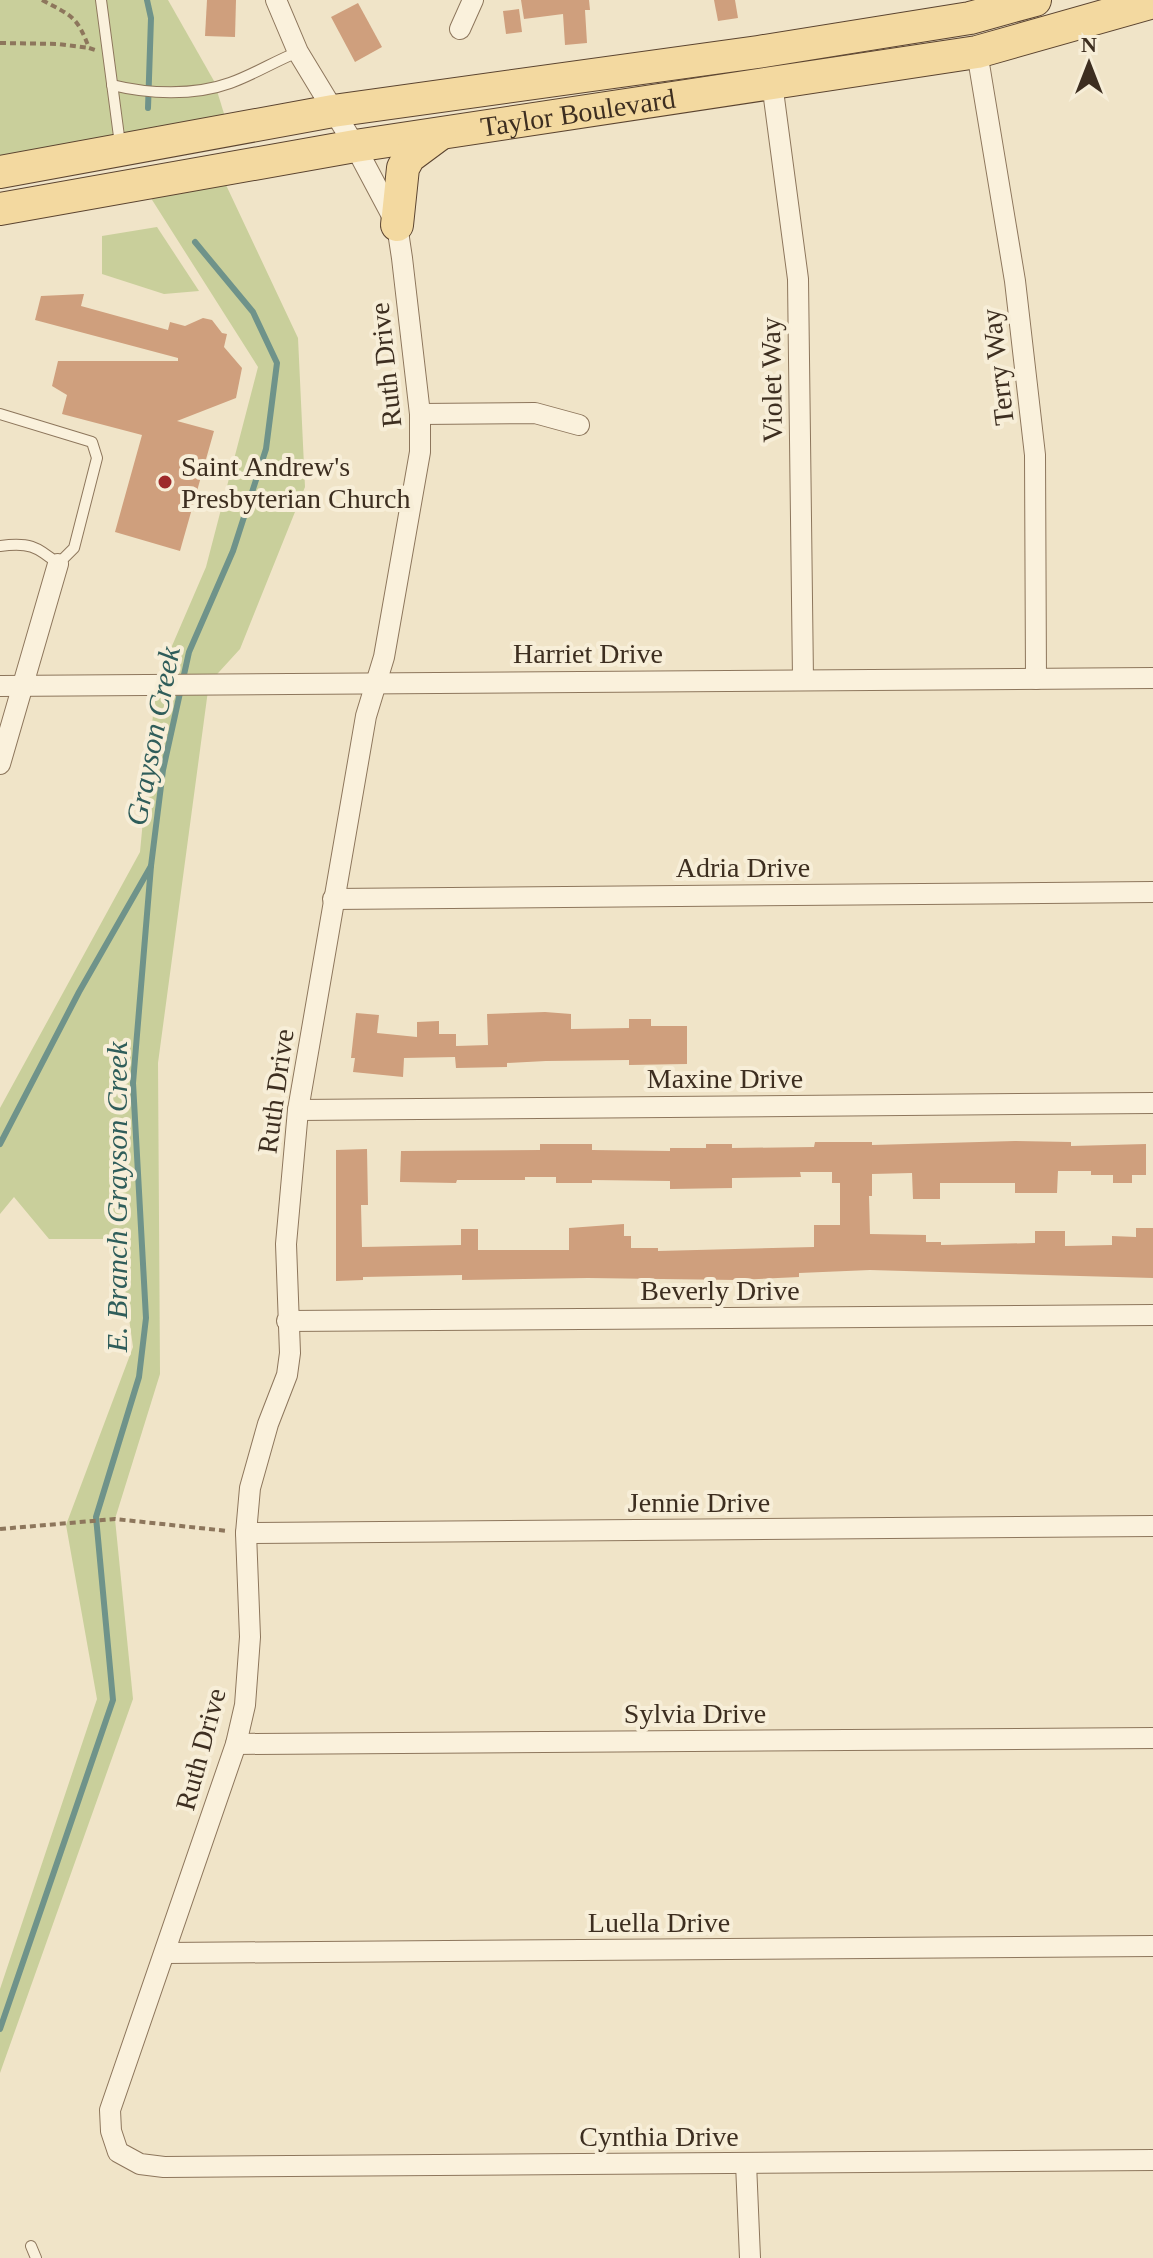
<svg xmlns="http://www.w3.org/2000/svg" width="1153" height="2258" viewBox="0 0 1153 2258" font-family="Georgia,serif">
<style>
.green{fill:#c9cf9b}
.lines{fill:none;stroke-linecap:round;stroke-linejoin:round}
.stream{stroke:#6f938a;stroke-width:6}
.building{fill:#cf9f7d}
.lane-casing{stroke:#8d765c;stroke-width:12}
.street-casing{stroke:#8d765c;stroke-width:22}
.primary-casing{stroke:#5b4430;stroke-width:34}
.path{stroke:#8d765c;stroke-width:4;stroke-dasharray:6 4;stroke-linecap:butt}
.lane{stroke:#faf1dc;stroke-width:10}
.street{stroke:#faf1dc;stroke-width:20}
.primary{stroke:#f3d9a0;stroke-width:32}
.poi-dot{fill:#9e2a2b;stroke:#f7eed8;stroke-width:3}
.labels{text-anchor:middle;stroke-width:8;stroke-linejoin:round;paint-order:stroke}
.street-label{font-size:28px;fill:#3d2e20;stroke:#f7eed8}
.poi-label{font-size:28px;fill:#3d2e20;stroke:#f7eed8;text-anchor:start}
.water-label{font-size:30px;font-style:italic;fill:#2f5d5a;stroke:#f7eed8}
</style>
<rect width="100%" height="100%" fill="#f0e4c8"/>
<!-- green -->
<g class="green">
<polygon points="0,0 168,0 214,81 229,130 0,173"/>
<polygon points="219,170 298,338 305,487 240,649 209,683 158,1063 160,1374 115,1519 133,1699 0,2073 0,1989 97,1699 66,1525 133,1347 118,1239 49,1239 14,1197 0,1214 0,1108 140,852 156,683 206,567 258,367 142,184"/>
<polygon points="157,227 199,291 164,294 102,274 102,236"/>
</g>
<g class="lines">
<!-- stream -->
<g class="stream">
<polyline points="147,0 151,18 148,108"/>
<polyline points="0,1144 79,992 151,866 163,770 189,652 233,551 266,449 277,363 253,312 195,242"/>
<polyline points="0,2029 113,1700 96,1517 139,1377 146,1318 133,1083 151,866"/>
</g>
</g>
<!-- building -->
<g class="building">
<polygon points="207,0 236,0 235,37 205,36"/>
<polygon points="521,0 589,0 590,10 585,10 587,43 565,45 563,14 524,19"/>
<polygon points="714,0 735,0 738,18 718,21"/>
<polygon points="358,3 382,47 355,62 331,17"/>
<polygon points="519,9 522,32 506,34 503,11"/>
<polygon points="84,294 81,306 168,330 170,322 185,326 203,318 212,320 222,333 227,334 224,347 242,368 236,398 177,421 214,431 180,551 115,532 142,435 62,414 67,395 52,386 58,361 178,361 178,358 35,320 41,296"/>
<polygon points="545,1012 571,1014 571,1029 629,1028 629,1019 651,1019 651,1026 687,1026 687,1064 629,1065 629,1060 546,1061 507,1063 507,1067 456,1068 455,1057 404,1058 403,1077 353,1072 355,1058 351,1058 356,1013 379,1015 377,1033 417,1037 417,1022 439,1021 439,1034 456,1034 456,1046 488,1045 487,1014"/>
<polygon points="1015,1141 1071,1142 1071,1146 1146,1144 1146,1175 1132,1175 1132,1183 1113,1183 1113,1175 1091,1175 1091,1171 1058,1171 1057,1193 1015,1193 1015,1183 940,1183 940,1199 913,1199 912,1173 872,1174 872,1196 869,1196 870,1234 926,1235 926,1242 941,1242 941,1245 1035,1243 1035,1231 1065,1231 1065,1246 1112,1245 1112,1236 1136,1237 1136,1228 1153,1228 1153,1278 870,1270 799,1273 799,1277 737,1280 588,1278 462,1280 462,1275 363,1277 363,1280 336,1281 336,1150 367,1149 368,1205 361,1205 362,1247 461,1245 461,1229 478,1229 478,1250 569,1250 569,1228 624,1224 624,1236 631,1236 631,1248 658,1248 658,1251 814,1247 814,1225 840,1225 840,1183 832,1183 832,1172 800,1172 801,1177 732,1178 732,1188 670,1189 670,1181 592,1180 592,1183 556,1183 556,1177 525,1177 525,1180 457,1180 456,1183 400,1182 401,1151 540,1150 540,1144 592,1144 592,1150 670,1151 670,1148 706,1148 706,1144 732,1144 732,1148 814,1147 815,1142 872,1142 872,1145"/>
</g>
<g class="lines">
<defs>
<g id="lane">
<polyline points="101,0 120,144"/>
<path d="M112 85C148 94 194 96 230 83 253 75 275 61 298 52"/>
<path d="M0 414 92 442 97 458 74 548 58 564C37 546 28 542 0 546"/>
<polyline points="31,2246 36,2258"/>
</g>
<g id="street">
<polyline points="276,0 298,52 355,146 397,225 402,258 420,414 420,452 384,657 366,716 298,1110 286,1244 290,1353 287,1375 268,1424 250,1488 246,1533 250,1637 245,1705 236,1744 110,2110 111,2131 118,2152 140,2164 164,2167 1153,2160"/>
<polyline points="460,29 473,0"/>
<polyline points="977,52 1015,281 1035,455 1036,679"/>
<polyline points="772,83 798,279 803,679"/>
<polyline points="420,414 535,413 579,425"/>
<polyline points="0,686 1153,678"/>
<polyline points="0,764 58,564"/>
<polyline points="333,899 1153,892"/>
<polyline points="298,1110 1153,1103"/>
<polyline points="287,1321 1153,1315"/>
<polyline points="246,1533 1153,1526"/>
<polyline points="236,1744 1153,1738"/>
<polyline points="166,1953 1153,1946"/>
<polyline points="746,2163 750,2258"/>
</g>
<g id="primary">
<polyline points="0,172 333,111 758,52 970,18 1035,0"/>
<path id="s1" d="M0 209 355 146 977 52 1153 2"/>
<polyline points="397,225 403,168 409,157 440,134"/>
</g>
</defs>
<!-- lane casing -->
<use href="#lane" class="lane-casing"/>
<!-- street casing -->
<use href="#street" class="street-casing"/>
<!-- primary casing -->
<use href="#primary" class="primary-casing"/>
<!-- path -->
<g class="path">
<path d="M42 0C72 16 77 16 89 48L95 50"/>
<polyline points="0,43 58,44 89,48"/>
<polyline points="0,1529 115,1519 228,1531"/>
</g>
<!-- lane -->
<use href="#lane" class="lane"/>
<!-- street -->
<use href="#street" class="street"/>
<!-- primary -->
<use href="#primary" class="primary"/>
</g>
<!-- markers -->
<circle class="poi-dot" cx="165" cy="482" r="8"/>
<g class="labels">
<!-- street labels -->
<g class="street-label">
<text dy="10" stroke="none"><textPath href="#s1" startOffset="586">Taylor Boulevard</textPath></text>
<text transform="translate(385 365) rotate(-96)" y="10">Ruth Drive</text>
<text transform="translate(997 367) rotate(-97)" y="10">Terry Way</text>
<text transform="translate(771 380) rotate(-91)" y="10">Violet Way</text>
<text x="588" y="663">Harriet Drive</text>
<text x="743" y="877">Adria Drive</text>
<text x="725" y="1088">Maxine Drive</text>
<text transform="translate(275 1091) rotate(-82)" y="10">Ruth Drive</text>
<text x="720" y="1300">Beverly Drive</text>
<text x="699" y="1512">Jennie Drive</text>
<text x="695" y="1723">Sylvia Drive</text>
<text transform="translate(200 1749) rotate(-75)" y="10">Ruth Drive</text>
<text x="659" y="1932">Luella Drive</text>
<text x="659" y="2146">Cynthia Drive</text>
</g>
<!-- poi labels -->
<g class="poi-label">
<text x="181" y="476">Saint Andrew's<tspan x="181" dy="32">Presbyterian Church</tspan></text>
</g>
<!-- water labels -->
<g class="water-label">
<text transform="translate(153 736) rotate(-79)" y="10">Grayson Creek</text>
<text transform="translate(117 1197) rotate(-90)" y="10">E. Branch Grayson Creek</text>
</g>
</g>
<!-- north arrow -->
<g transform="translate(1089 64)" stroke="#f7eed8" stroke-width="6" paint-order="stroke">
<path d="M0-6L14 30L0 20L-14 30Z" fill="#3d2e20"/>
<text y="-12" font-size="22" font-weight="bold" text-anchor="middle" fill="#3d2e20">N</text>
</g>
</svg>
